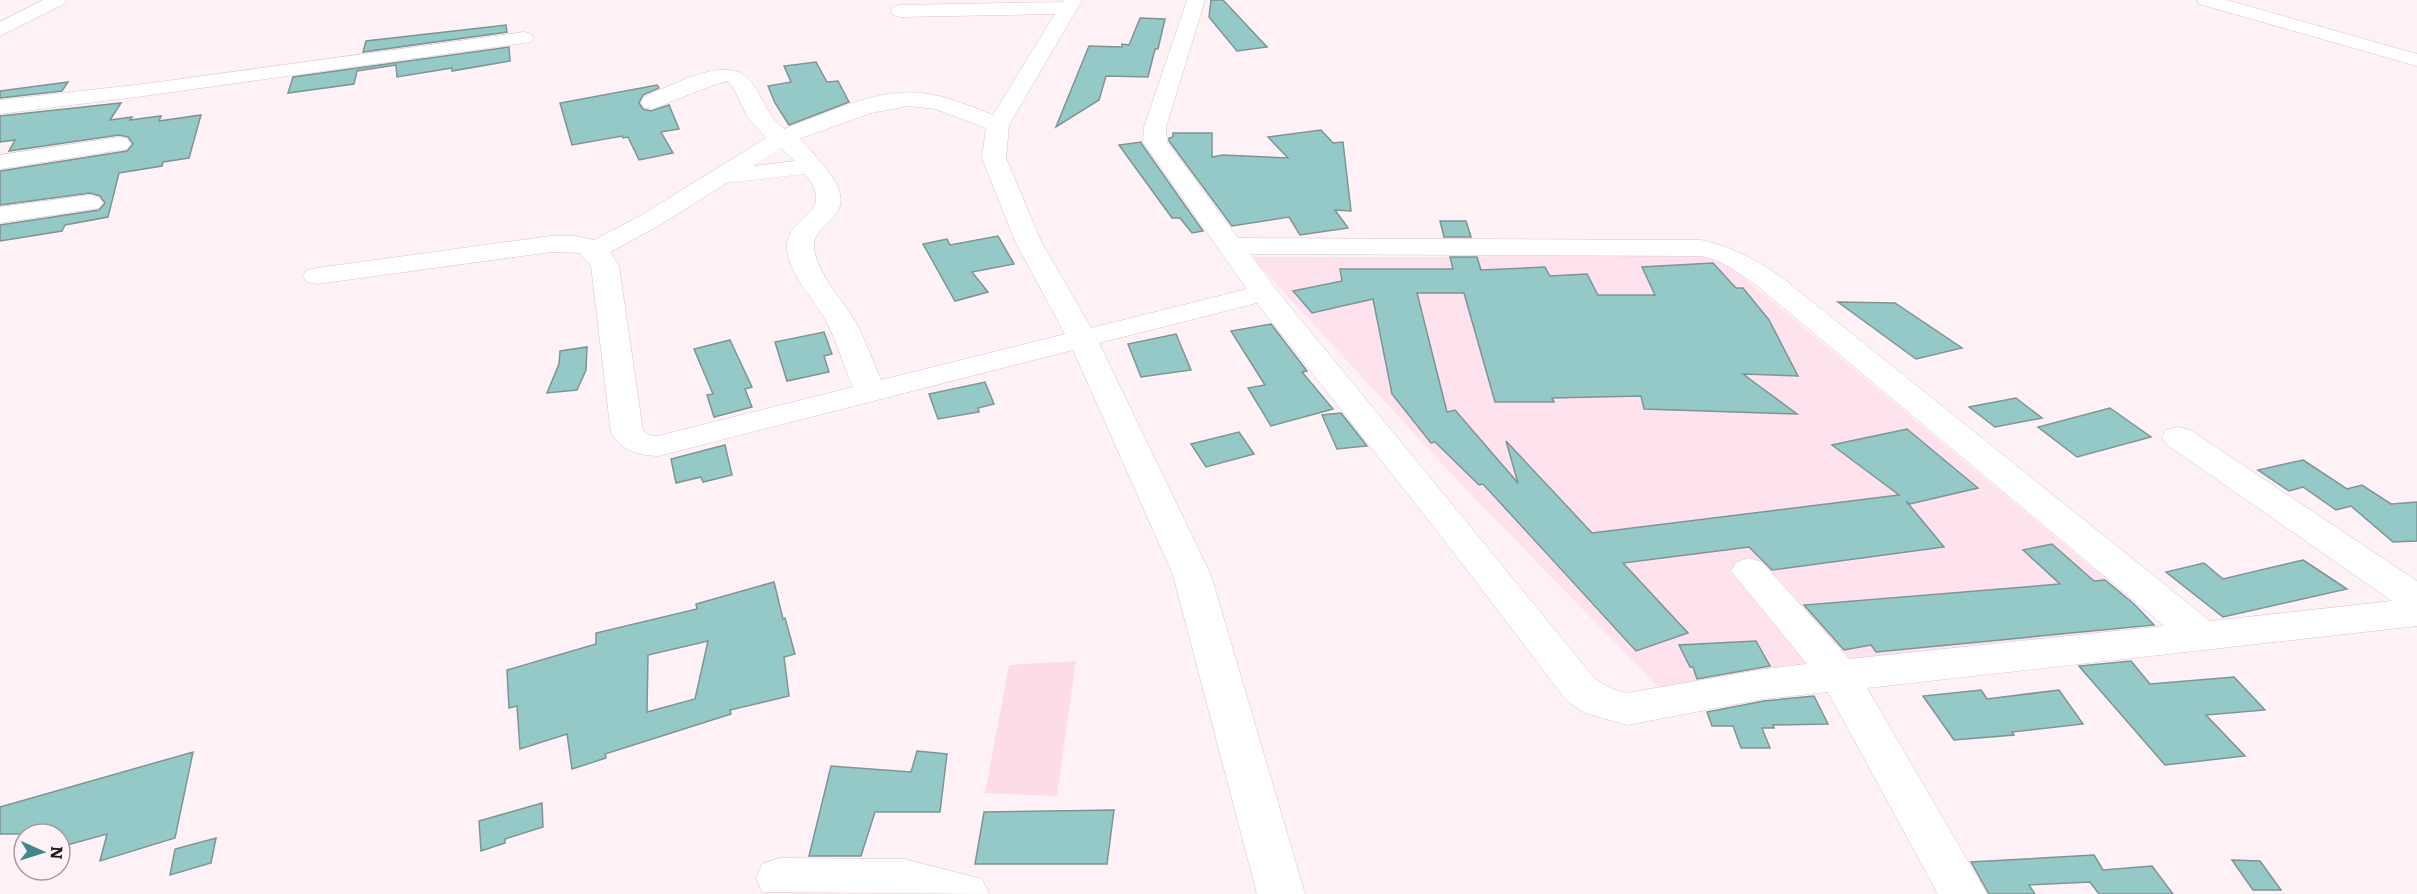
<svg xmlns="http://www.w3.org/2000/svg" width="2417" height="894" viewBox="0 0 2417 894" font-family="Literata,serif">
<style>
.built{fill:#fee2ed}
.green{fill:#fcdce9}
.building{fill:#94c9c8;stroke:#7f9494;stroke-width:1.5;fill-rule:evenodd}
.lines{fill:none;stroke-linecap:round;stroke-linejoin:round}
.minor-casing{stroke:#d7c4cb;stroke-width:1}
.major-casing{stroke:#d7c4cb;stroke-width:1}
.minor{fill:#fff;fill-rule:evenodd}
.major{fill:#fff;fill-rule:evenodd}
</style>
<rect width="100%" height="100%" fill="#fef2f7"/>
<!-- built -->
<polygon class="built" points="1713,252 2108,581 2124,638 1669,698 1458,481 1251,257 1465,257"/>
<!-- green -->
<polygon class="green" points="1076,661 1057,796 985,793 1009,665"/>
<!-- building -->
<g class="building">
<polygon points="1211,0 1223,0 1267,47 1237,51 1209,17"/>
<polygon points="1140,18 1165,19 1158,49 1155,49 1148,77 1106,76 1099,100 1056,127 1089,46 1122,47 1122,44 1129,45"/>
<polygon points="506,25 507,32 363,52 366,41"/>
<polygon points="509,47 510,61 452,71 452,68 397,77 396,65 357,71 354,84 288,93 293,77"/>
<polygon points="816,62 827,82 838,81 849,102 789,125 775,103 768,86 791,82 784,66"/>
<polygon points="68,82 62,91 0,98 0,91"/>
<polygon points="657,85 659,88 643,95 639,103 643,109 651,111 669,105 679,129 661,132 673,153 639,160 628,137 623,138 622,136 572,145 560,103"/>
<polygon points="121,103 110,120 132,117 130,120 161,116 159,121 201,115 189,158 163,162 162,166 119,173 108,217 65,225 62,231 0,241 0,225 99,210 105,203 100,196 90,193 0,205 0,171 127,151 133,144 128,137 119,135 9,151 15,140 0,142 0,116"/>
<polygon points="1321,130 1333,143 1343,142 1351,211 1335,210 1348,228 1300,235 1289,217 1232,226 1169,141 1169,138 1173,137 1173,133 1212,133 1212,157 1223,155 1288,158 1268,137"/>
<polygon points="1141,142 1141,143 1203,231 1192,233 1180,218 1172,218 1119,145"/>
<polygon points="1440,221 1466,221 1471,237 1444,237"/>
<polygon points="998,236 1014,264 972,272 988,292 955,301 923,244 947,239 950,245"/>
<polygon points="1450,257 1477,257 1481,270 1545,267 1550,276 1587,274 1598,295 1655,295 1642,267 1713,263 1736,288 1743,288 1769,320 1798,376 1743,374 1797,414 1644,409 1641,396 1552,398 1554,402 1495,402 1464,293 1417,293 1447,412 1455,410 1518,483 1506,441 1592,533 1899,495 1832,445 1907,429 1978,488 1910,504 1906,501 1944,547 1772,570 1749,547 1623,563 1688,633 1636,651 1483,484 1479,485 1435,442 1431,443 1392,394 1373,299 1312,313 1293,291 1342,281 1340,269 1453,269"/>
<polygon points="1838,302 1895,303 1962,348 1916,359"/>
<polygon points="1271,324 1307,371 1302,372 1333,409 1271,426 1248,388 1265,385 1231,331"/>
<polygon points="824,332 832,354 824,356 829,372 787,381 775,342"/>
<polygon points="1176,334 1191,370 1141,377 1128,344"/>
<polygon points="730,340 752,387 745,389 752,407 714,417 707,395 713,394 694,349"/>
<polygon points="587,347 586,370 577,390 547,393 559,364 560,351"/>
<polygon points="985,382 994,404 978,408 979,412 938,419 929,394"/>
<polygon points="2016,398 2042,418 1995,427 1969,407"/>
<polygon points="2110,408 2151,437 2077,457 2038,427"/>
<polygon points="1341,413 1367,446 1337,449 1322,415"/>
<polygon points="1239,432 1254,454 1206,467 1191,444"/>
<polygon points="725,445 732,475 703,482 701,477 676,483 671,459"/>
<polygon points="2303,460 2347,489 2362,485 2391,504 2417,502 2417,541 2393,542 2351,506 2336,510 2303,487 2289,491 2258,470"/>
<polygon points="2052,544 2094,581 2105,580 2134,604 2154,625 1876,652 1871,645 1844,650 1804,605 2060,584 2023,550"/>
<polygon points="2303,560 2347,589 2223,617 2166,572 2204,563 2223,579"/>
<path d="M774 582 783 619 785 618 795 654 784 657 789 696 730 710 731 714 605 754 606 758 572 769 567 734 520 749 517 706 509 708 507 670 596 644V633L697 609 696 604ZM708 641 695 699 647 712 648 655Z"/>
<polygon points="1756,641 1770,666 1697,679 1693,667 1690,667 1679,645"/>
<polygon points="2131,661 2150,684 2234,677 2265,710 2206,715 2245,756 2165,765 2079,666"/>
<polygon points="1981,690 1987,699 2059,690 2083,724 2012,732 2014,735 1954,740 1923,696"/>
<polygon points="1814,696 1828,724 1773,725 1774,728 1762,728 1770,748 1741,748 1733,726 1712,726 1707,712 1764,701"/>
<polygon points="917,751 947,754 940,812 875,812 861,856 809,856 831,766 911,772"/>
<polygon points="193,752 175,838 100,861 107,834 60,847 60,834 0,834 0,807"/>
<polygon points="542,803 543,827 505,839 505,843 481,851 479,821"/>
<polygon points="1114,810 1107,864 975,864 984,812"/>
<polygon points="216,838 211,863 170,875 175,849"/>
<polygon points="2094,855 2103,870 2152,866 2173,894 2099,894 2090,882 2029,885 2035,894 1989,894 1971,862"/>
<polygon points="2232,860 2260,861 2281,890 2253,890"/>
</g>
<g class="lines">
<defs>
<g id="minor">
<polygon points="43,0 66,0 64,4 0,36 0,22"/>
<path d="M1064 0H1082L1009 125 1006 158 1041 241 1091 328 1247 289 1143 142 1144 127 1187 0H1205L1166 127 1167 142 1238 238 1701 240C1731 246 1754 259 1780 276L2210 621 2392 601 2166 444 2162 437 2166 430 2178 427 2190 430 2417 581V626L1867 688 1987 894H1938L1828 692 1764 699 1627 725 1585 713 1567 701 1441 536 1257 303 1099 343 1211 575 1305 894H1257L1173 575 1073 350 658 456C637 455 623 451 611 433L591 266 580 253 551 252 317 284 307 282 303 276 307 270 317 268 551 236H576L594 240 640 216 766 138 747 116 733 87 728 81 711 86 652 109 644 107 641 102 644 97C672 86 730 51 752 83 764 100 767 116 784 129 826 114 876 88 922 93 947 96 970 106 993 115L1055 14 900 17 893 15 891 11 893 7 900 5 1062 2ZM909 106 935 109 986 128 982 158 1015 241 1065 334 881 380C873 361 865 339 855 321 842 299 821 279 815 253 805 218 870 222 824 166 816 157 809 147 799 139L871 113ZM781 148 795 161 753 166ZM805 174C839 215 785 215 787 249 789 276 815 300 827 322 837 343 844 366 853 387L658 436 649 435 643 431 619 266 610 252 658 226 727 183ZM1250 254 1701 256C1723 260 1742 275 1760 288L2164 626 1849 659 1762 562 1749 558 1736 562 1731 571 1807 664 1764 669 1627 693 1612 689 1595 679 1274 287Z"/>
<polygon points="524,32 531,34 534,38 531,42 144,96 0,114 0,100 144,84"/>
<polygon points="119,137 127,139 131,144 127,149 0,169 0,155"/>
<polygon points="90,195 99,198 103,203 99,208 0,223 0,207"/>
<polygon points="779,858 904,859 982,879 989,894 762,892 756,878 762,864"/>
</g>
<polygon id="major" points="2197,0 2227,0 2417,54 2417,66 2199,4"/>
</defs>
<!-- minor casing -->
<use href="#minor" class="minor-casing"/>
<!-- major casing -->
<use href="#major" class="major-casing"/>
<!-- minor -->
<use href="#minor" class="minor"/>
<!-- major -->
<use href="#major" class="major"/>
</g>
<!-- north arrow -->
<g transform="translate(42 852) rotate(93)"><circle r="28" fill="#fef2f7" stroke="#a49a9e" stroke-width="1.5"/>
<path d="M0-4.5L10 22L0 15L-10 22Z" fill="#418988"/>
<text y="-9" font-size="16" font-weight="bold" text-anchor="middle" fill="#1d1719">N</text>
</g>
</svg>
